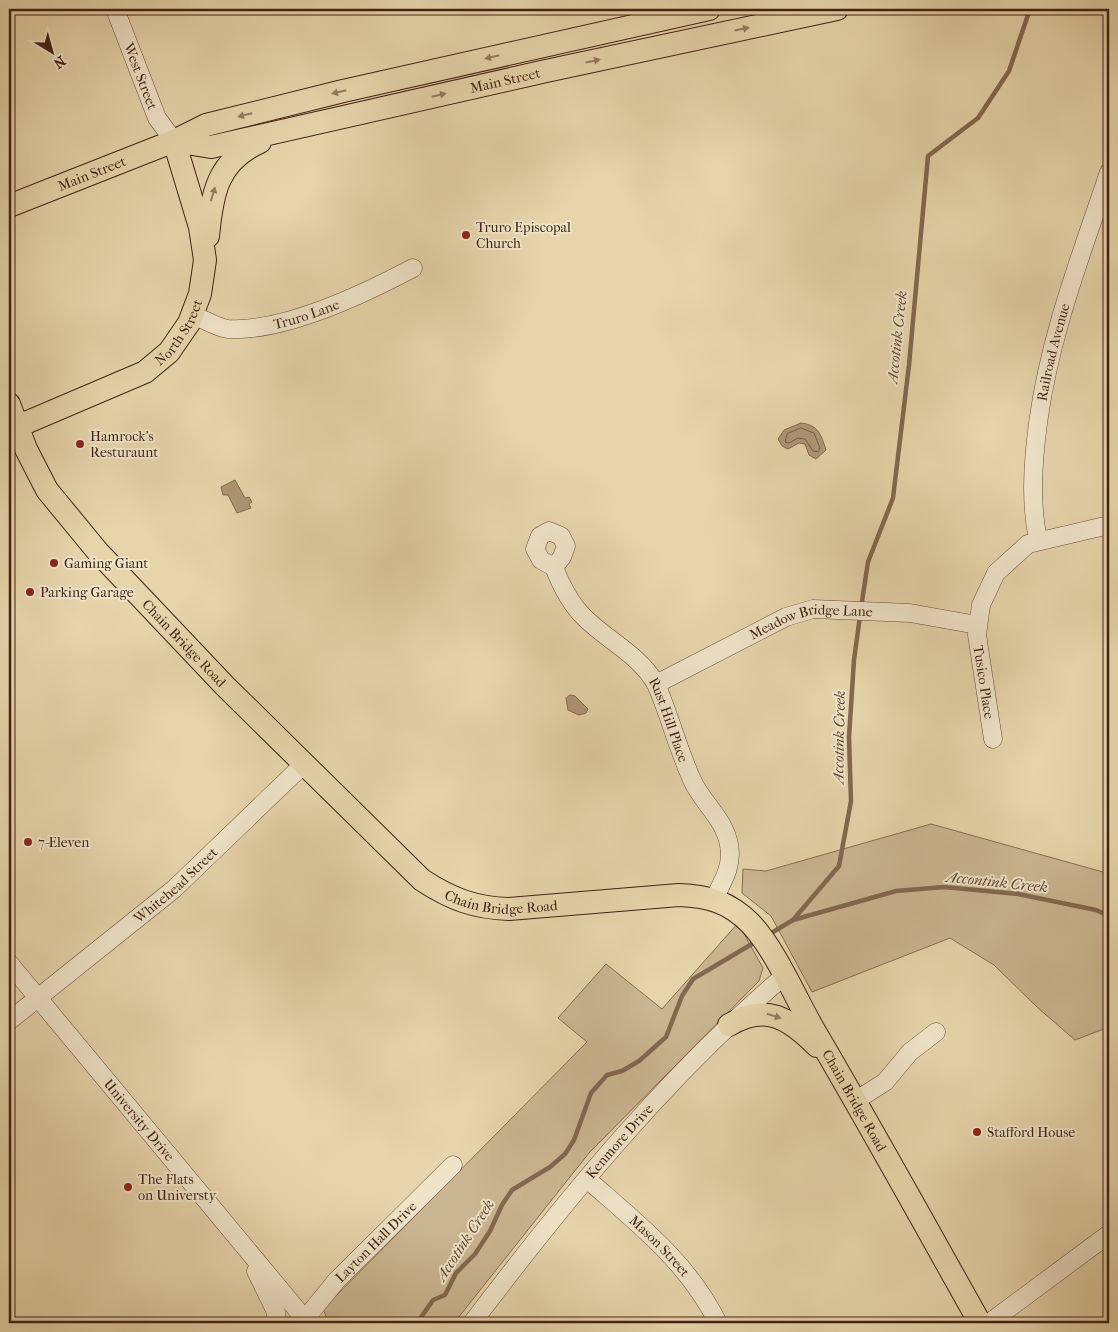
<svg xmlns="http://www.w3.org/2000/svg" width="1118" height="1332" viewBox="0 0 1118 1332" font-family="'IM FELL French Canon',serif">
<style>
.green{fill:#cab690;stroke:#866c51}
.water{fill:#ae9776;stroke:#82684e}
.lines{fill:none;stroke-linecap:round;stroke-linejoin:round}
.shore{stroke:#785c44;stroke-width:1}
.stream{stroke:#82684e;stroke-width:4.5}
.minor-casing{stroke:#6a4e38;stroke-width:19}
.major-casing{stroke:#412212;stroke-width:24}
.minor{stroke:#efe3c8;stroke-width:18}
.major{stroke:#e6d4aa;stroke-width:22}
.oneway{fill:#947b5e}
.poi-dot{fill:#8f2418;stroke:#efe3c8;stroke-width:2}
.labels{text-anchor:middle;stroke-width:4;stroke-linejoin:round;paint-order:stroke}
.street-label{font-size:14px;fill:#412212;stroke:#efe3c8}
.poi-label{font-size:14px;fill:#412212;stroke:#efe3c8;text-anchor:start}
.water-label{font-size:15px;font-style:italic;fill:#624530;stroke:#efe3c8}
</style>
<rect width="100%" height="100%" fill="#e6d4aa"/>
<filter id="stains"><feTurbulence type="fractalNoise" baseFrequency=".004" numOctaves="4"/><feColorMatrix values="0 0 0 0 .2 0 0 0 0 .09 0 0 0 0 .02 0 0 0 .5 -.17"/></filter>
<radialGradient id="worn" r=".72"><stop offset=".6" stop-color="#630" stop-opacity="0"/><stop offset="1" stop-color="#630" stop-opacity=".3"/></radialGradient>
<!-- green -->
<g class="green">
<polygon points="931,824 1103,872 1109,870 1109,1027 1075,1040 1038,1008 994,965 950,938 812,992 771,916 742,893 743,869 766,871"/>
<polygon points="738,923 763,968 759,981 589,1153 454,1323 329,1323 323,1309 587,1042 558,1018 606,964 662,1009"/>
</g>
<!-- water -->
<g class="water">
<path d="M801 423C818 425 821 434 826 450L816 459 809 455 805 444 799 443 788 449 782 446 778 439 784 430Z"/>
<polygon points="235,480 245,498 249,497 252,502 249,504 251,508 237,513 228,495 223,495 221,487"/>
<polygon points="570,695 575,696 588,709 586,713 579,715 568,710 566,698"/>
</g>
<g class="lines">
<!-- shore -->
<polygon class="shore" points="801,428 814,433 820,448 818,452 813,451 805,439 798,438 789,443 785,442 787,434"/>
<!-- stream -->
<g class="stream">
<polyline points="861,608 868,562 893,498 909,365 928,156 978,118 1009,71 1030,9"/>
<polyline points="793,920 896,891 944,887 1018,894 1096,910 1109,916"/>
<polyline points="768,935 793,920 839,866 851,801 849,737 854,660 860,616"/>
<polyline points="417,1323 433,1300 445,1295 456,1273 475,1254 490,1231 502,1205 512,1190 550,1167 565,1154 574,1140 591,1093 607,1075 622,1071 639,1061 666,1037 682,996 693,979 757,941"/>
</g>
<defs>
<g id="minor">
<path id="s1" d="M115 9 157 118 174 141"/>
<path id="s2" d="M193 315C203 319 218 328 228 329 284 332 364 294 413 268"/>
<path id="s3" d="M1038 540C1030 501 1033 462 1038 423 1050 334 1081 256 1109 172"/>
<path id="s4" d="M554 567 541 560 535 549 540 536 549 531 561 536 566 546 562 557 554 567C561 585 569 602 583 616 607 641 638 653 656 684 670 716 678 750 693 782 703 803 725 820 729 845 733 866 723 881 714 899"/>
<path id="s5" d="M656 684 786 617 813 609 910 613 977 625"/>
<polyline points="993,739 977,635 981,605 996,573 1028,544 1109,525"/>
<path id="s6" d="M9 963 308 1323"/>
<path id="s7" d="M9 1021 174 889 304 764"/>
<polyline points="855,1101 885,1082 910,1052 936,1032"/>
<path id="s8" d="M587 1179C637 1223 688 1262 718 1323"/>
<polyline points="256,1271 276,1312 276,1323"/>
<path id="s9" d="M302 1323 336 1281 453 1165"/>
<path id="s10" d="M472 1323C566 1199 665 1078 784 976"/>
<polyline points="989,1323 1109,1234"/>
</g>
<g id="major">
<path id="s11" d="M174 141 211 147 546 71 837 9"/>
<path id="s12" d="M9 206 174 141 206 125 343 91 709 9"/>
<path d="M208 236C212 194 217 161 260 142"/>
<path id="s13" d="M9 404 26 449 47 490 98 552 225 686 422 880C451 899 475 908 509 909L679 895C708 896 729 902 750 923 775 949 796 999 814 1030 871 1127 925 1225 980 1323"/>
<path id="s14" d="M9 430 145 372 169 352 189 323 200 294 205 260 200 227 174 141"/>
<path d="M729 1025C766 1003 789 1018 817 1046"/>
</g>
</defs>
<!-- minor casing -->
<use href="#minor" class="minor-casing"/>
<!-- major casing -->
<use href="#major" class="major-casing"/>
<!-- minor -->
<use href="#minor" class="minor"/>
<!-- major -->
<use href="#major" class="major"/>
</g>
<!-- one-way arrows -->
<defs><path id="oneway-solid" d="M-6-.8H1V-3.2L6.5 0L1 3.2V.8H-6Z" transform="scale(1.25)"/></defs>
<g class="oneway">
<use href="#oneway-solid" transform="translate(742 29) rotate(-12)"/>
<use href="#oneway-solid" transform="translate(492 57) rotate(167)"/>
<use href="#oneway-solid" transform="translate(593 61) rotate(-12)"/>
<use href="#oneway-solid" transform="translate(339 92) rotate(167)"/>
<use href="#oneway-solid" transform="translate(439 95) rotate(-13)"/>
<use href="#oneway-solid" transform="translate(245 115) rotate(166)"/>
<use href="#oneway-solid" transform="translate(213 194) rotate(-73)"/>
<use href="#oneway-solid" transform="translate(774 1016) rotate(18)"/>
</g>
<!-- markers -->
<g class="poi-dot">
<circle cx="466" cy="235" r="5"/>
<circle cx="80" cy="444" r="5"/>
<circle cx="54" cy="563" r="5"/>
<circle cx="30" cy="592" r="5"/>
<circle cx="28" cy="842" r="5"/>
<circle cx="977" cy="1132" r="5"/>
<circle cx="128" cy="1187" r="5"/>
</g>
<g class="labels">
<!-- street labels -->
<g class="street-label">
<text dy="5" stroke="none"><textPath href="#s1" startOffset="72">West Street</textPath></text>
<text dy="5" stroke="none"><textPath href="#s11" startOffset="339">Main Street</textPath></text>
<text dy="5" stroke="none"><textPath href="#s12" startOffset="89">Main Street</textPath></text>
<text dy="5" stroke="none"><textPath href="#s2" startOffset="118">Truro Lane</textPath></text>
<text dy="5" stroke="none"><textPath href="#s14" startOffset="201">North Street</textPath></text>
<text dy="5" stroke="none"><textPath href="#s3" startOffset="190">Railroad Avenue</textPath></text>
<text dy="5" stroke="none"><textPath href="#s5" startOffset="170">Meadow Bridge Lane</textPath></text>
<text dy="5" stroke="none"><textPath href="#s13" startOffset="300">Chain Bridge Road</textPath></text>
<text transform="translate(984 682) rotate(81)" y="5">Tusico Place</text>
<text dy="5" stroke="none"><textPath href="#s4" startOffset="296">Rust Hill Place</textPath></text>
<text dy="5" stroke="none"><textPath href="#s7" startOffset="215">Whitehead Street</textPath></text>
<text dy="5" stroke="none"><textPath href="#s13" startOffset="720">Chain Bridge Road</textPath></text>
<text dy="5" stroke="none"><textPath href="#s13" startOffset="1184">Chain Bridge Road</textPath></text>
<text dy="5" stroke="none"><textPath href="#s6" startOffset="204">University Drive</textPath></text>
<text dy="5" stroke="none"><textPath href="#s10" startOffset="234">Kenmore Drive</textPath></text>
<text dy="5" stroke="none"><textPath href="#s9" startOffset="110">Layton Hall Drive</textPath></text>
<text dy="5" stroke="none"><textPath href="#s8" startOffset="99">Mason Street</textPath></text>
</g>
<!-- poi labels -->
<g class="poi-label">
<text x="476" y="232">Truro Episcopal<tspan x="476" dy="16">Church</tspan></text>
<text x="90" y="441">Hamrock's<tspan x="90" dy="16">Resturaunt</tspan></text>
<text x="64" y="568">Gaming Giant</text>
<text x="40" y="597">Parking Garage</text>
<text x="38" y="847">7-Eleven</text>
<text x="987" y="1137">Stafford House</text>
<text x="138" y="1184">The Flats<tspan x="138" dy="16">on Universty</tspan></text>
</g>
<!-- water labels -->
<g class="water-label">
<text transform="translate(897 337) rotate(-84)" y="5">Accotink Creek</text>
<text transform="translate(839 737) rotate(-89)" y="5">Accotink Creek</text>
<text transform="translate(997 882) rotate(6)" y="5">Accontink Creek</text>
<text transform="translate(465 1240) rotate(-57)" y="5">Accotink Creek</text>
</g>
</g>
<!-- margin -->
<rect width="1118" height="1332" fill="none" stroke="#e6d4aa" stroke-width="30"/>
<rect x="10" y="10" width="1098" height="1312" fill="none" stroke="#412212" stroke-width="2.5"/>
<rect x="15" y="15" width="1088" height="1302" fill="none" stroke="#412212"/>
<!-- north arrow -->
<g transform="translate(52 52) rotate(143)" stroke="#efe3c8" stroke-width="4" paint-order="stroke">
<path d="M0-4L9 19L0 12L-9 19Z" fill="#412212"/>
<text y="-8" font-size="14" font-weight="bold" text-anchor="middle" fill="#412212">N</text>
</g>
<rect width="100%" height="100%" filter="url(#stains)"/>
<rect width="100%" height="100%" fill="url(#worn)"/>
</svg>
